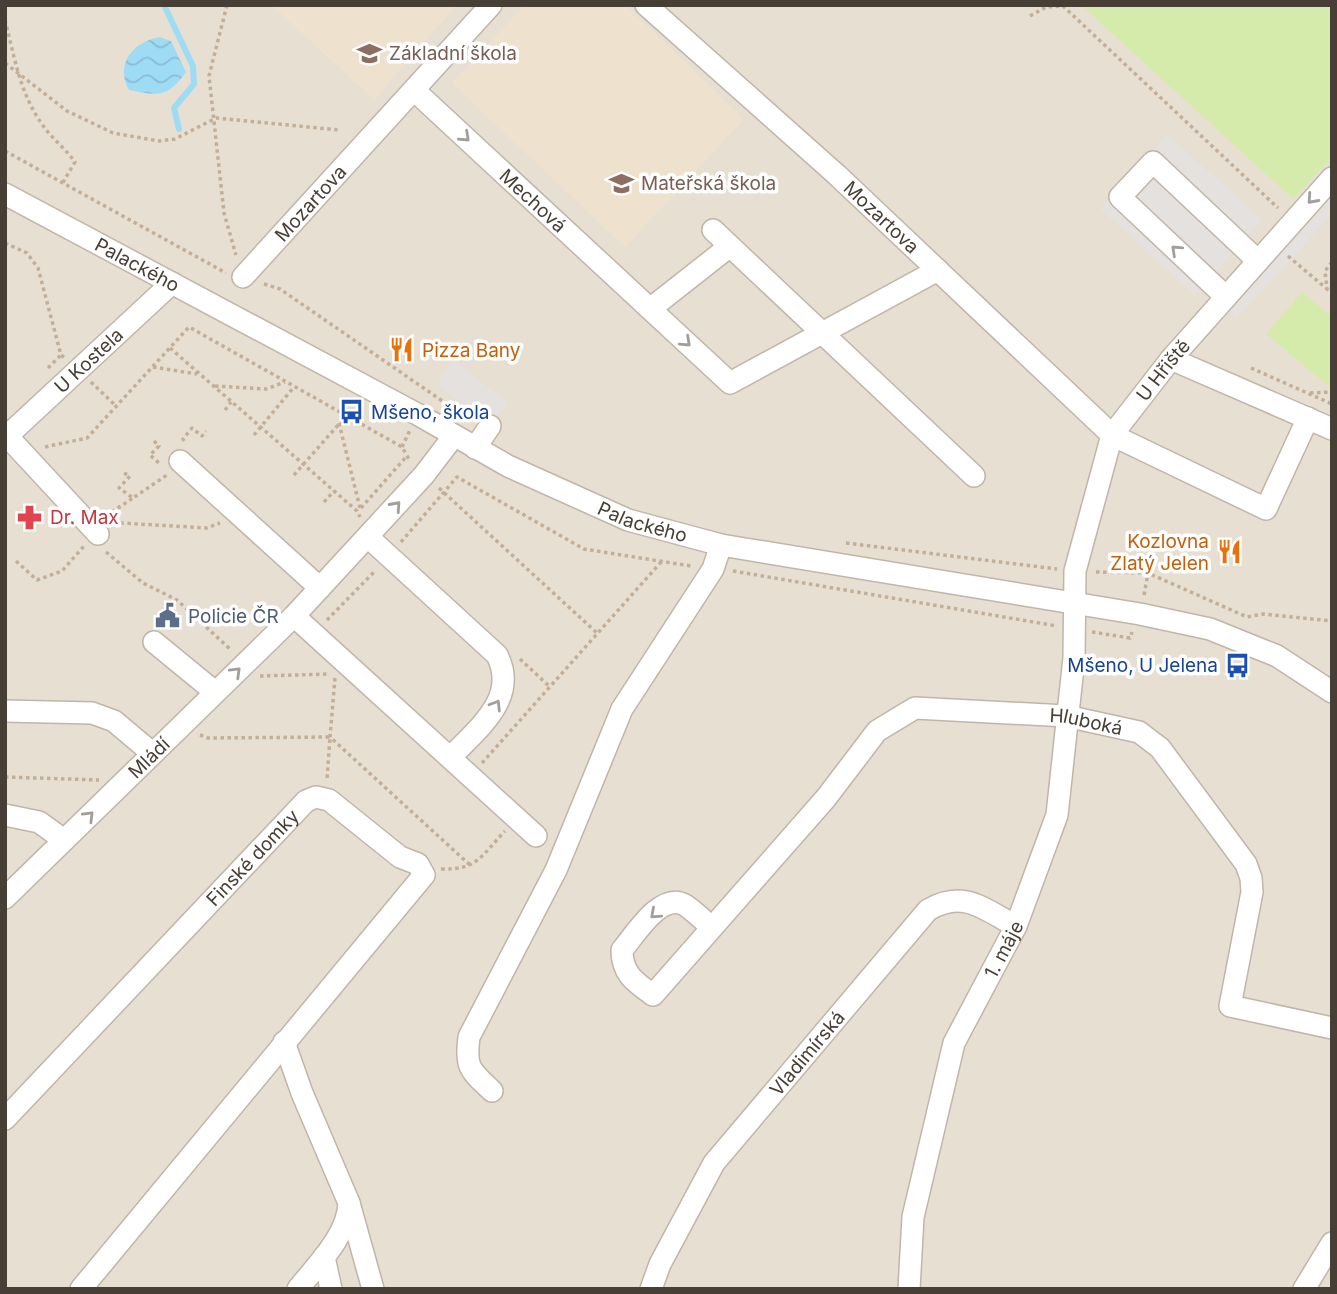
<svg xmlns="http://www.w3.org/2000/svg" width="1337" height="1294" viewBox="0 0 1337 1294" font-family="Inter,sans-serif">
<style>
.residential{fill:#e8dfd3}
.education{fill:#eee2cf}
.pitch{fill:#d5ebac}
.parking{fill:#e4e1de}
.water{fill:url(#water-waves)}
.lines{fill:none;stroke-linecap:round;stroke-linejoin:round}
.stream{stroke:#9edbf5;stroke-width:6}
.minor-casing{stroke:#c0b5a8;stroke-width:24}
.path{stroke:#c3af98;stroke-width:3.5;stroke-dasharray:3.5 3.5;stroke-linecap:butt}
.minor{stroke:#fff;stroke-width:21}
.oneway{stroke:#a39e9a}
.labels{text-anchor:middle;stroke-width:7;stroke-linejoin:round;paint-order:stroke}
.education-label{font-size:19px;fill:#785e54;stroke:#fff;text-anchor:start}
.street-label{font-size:19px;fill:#473e35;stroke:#fff}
.food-label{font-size:19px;fill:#c56008;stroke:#fff;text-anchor:start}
.transit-label{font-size:19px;fill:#164399;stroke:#fff;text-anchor:start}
.health-label{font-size:19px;fill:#be3a42;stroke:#fff;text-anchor:start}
.service-label{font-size:19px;fill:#4e5e75;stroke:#fff;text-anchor:start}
</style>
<defs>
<pattern id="water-waves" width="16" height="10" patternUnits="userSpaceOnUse" patternTransform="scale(1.75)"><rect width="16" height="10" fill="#9edbf5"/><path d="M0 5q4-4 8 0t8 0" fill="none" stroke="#89bdd3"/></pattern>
</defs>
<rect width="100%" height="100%" fill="#f4eee6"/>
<!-- residential -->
<rect class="residential" x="5" y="5" width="1327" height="1284"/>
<!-- education -->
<g class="education">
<polygon points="271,5 457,5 374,100"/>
<polygon points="525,5 625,5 744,119 625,247 452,83"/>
</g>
<!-- pitch -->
<g class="pitch">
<polygon points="1081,5 1332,5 1332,157 1293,199"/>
<polygon points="1302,292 1332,317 1332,389 1266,334"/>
</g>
<!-- parking -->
<g class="parking">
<polygon points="1167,134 1262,220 1195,295 1100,209"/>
<polygon points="1331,195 1332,214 1237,319 1227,310"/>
<polygon points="453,359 508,403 490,426 437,385"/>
</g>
<!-- water -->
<path class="water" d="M159 37 171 41 186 72C167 98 159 96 129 90 115 64 132 43 159 37Z"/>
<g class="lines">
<!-- stream -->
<polyline class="stream" points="164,5 193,66 194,84 174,108 179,129"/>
<defs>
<g id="minor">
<path id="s1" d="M646 5 837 175 1112 435 1266 509 1308 418"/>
<path id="s2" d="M415 91 730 383 938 270"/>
<path id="s3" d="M5 194 417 414 508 466 628 520 721 545 1140 614 1210 629 1277 656 1332 692"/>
<polyline points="713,230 974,476"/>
<path id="s4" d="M243 277 491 5"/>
<polyline points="1226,297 1120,197 1153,162 1258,261"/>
<polyline points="650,309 730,246"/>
<polyline points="1171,359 1332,429"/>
<polyline points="7,436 98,534"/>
<path id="s5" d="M5 438 172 283"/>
<polyline points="475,448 490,426"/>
<polyline points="180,461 320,588"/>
<path d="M368 537 497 655C519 698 478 728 451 757"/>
<polyline points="294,616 536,836"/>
<polyline points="154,642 215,692"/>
<polyline points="5,711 92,713 114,721 152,753"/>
<polyline points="5,815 39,822 64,840"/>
<path id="s6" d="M5 898 294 616 424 475 453 437"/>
<path id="s7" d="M711 927C703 920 694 911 685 905 661 891 635 935 622 950 622 974 635 982 653 995L826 798 877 731 915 708 1066 716 1139 732 1160 748 1246 864 1251 878 1252 892 1230 1006 1332 1028"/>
<path d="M284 1042 302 1093 349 1203C348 1235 317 1265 298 1289"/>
<path d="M492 1091C470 1070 465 1068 469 1037L556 870 622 709 713 569 721 545"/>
<path id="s8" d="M5 1119 306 801 316 797 329 800 400 857 418 864 424 875 81 1289"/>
<polyline points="349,1203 373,1289"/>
<polyline points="324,1257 331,1289"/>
<path id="s9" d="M651 1289 660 1264 714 1163 928 910C964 889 983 909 1016 926"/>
<path id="s10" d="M909 1289 913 1217 954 1043 1016 926 1057 815 1074 658 1075 571 1112 435 1171 359 1332 178"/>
<polyline points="1304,1289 1332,1243"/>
</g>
</defs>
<!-- minor casing -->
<use href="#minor" class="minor-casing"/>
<!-- path -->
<g class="path">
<polyline points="227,5 209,76 224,213 236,255"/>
<polyline points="1030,16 1046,7 1063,6 1278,208"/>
<path d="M5 20C14 55 20 94 42 124 51 138 65 148 75 162L62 184"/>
<polyline points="5,63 67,111 113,133 159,141 175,139 216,118 339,130"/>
<polyline points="5,151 226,273"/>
<polyline points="5,243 27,253 38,268 61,355 65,358"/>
<polyline points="1288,256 1327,289"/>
<polyline points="1332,262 1325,271 1327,289 1332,293"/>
<polyline points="264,284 280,289 467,418"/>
<polyline points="170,348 357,511 360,517"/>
<polyline points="153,367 197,374"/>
<polyline points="48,368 61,355"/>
<polyline points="1251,368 1332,404"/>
<polyline points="91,382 116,406"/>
<polyline points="215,386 266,389 285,382"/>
<polyline points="1310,393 1332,392"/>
<polyline points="225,410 231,402"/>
<polyline points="339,423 360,508"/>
<polyline points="254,435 294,387"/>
<polyline points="154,441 159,446 150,455 160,464"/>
<polyline points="184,441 183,439 192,428 202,436 206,431"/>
<polyline points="45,447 87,438 189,327 402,447 410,461"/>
<polyline points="402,447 410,430"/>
<polyline points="124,473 130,476 119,488 133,498 167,475"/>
<polyline points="294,475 346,416"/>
<polyline points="439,488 597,633"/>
<polyline points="324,502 334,491"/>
<polyline points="361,508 406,457"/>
<polyline points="106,516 133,498"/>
<polyline points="114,526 121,523 207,528 220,523"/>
<polyline points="401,542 457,477 584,549 691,566"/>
<polyline points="846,543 1057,569"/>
<polyline points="106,552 143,583 177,600 231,650"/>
<polyline points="16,561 37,580 62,571 85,545"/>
<polyline points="733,571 1057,626"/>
<polyline points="1096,572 1148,573 1247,617 1263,614 1332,621"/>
<polyline points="1144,595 1148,573"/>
<polyline points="327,620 375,571"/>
<polyline points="1092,632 1130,638 1132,632"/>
<polyline points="520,659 550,687"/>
<polyline points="260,676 329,674"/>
<polyline points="335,678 330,737 471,866"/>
<polyline points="200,735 208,738 330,737 327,779"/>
<polyline points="482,763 662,561"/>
<polyline points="5,777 99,780"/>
<path d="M441 869C478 870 481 856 505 831"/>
</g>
<!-- minor -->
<use href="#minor" class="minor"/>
</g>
<!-- one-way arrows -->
<defs><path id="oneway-chevron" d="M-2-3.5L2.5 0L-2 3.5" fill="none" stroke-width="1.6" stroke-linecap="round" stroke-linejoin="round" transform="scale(1.75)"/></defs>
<g class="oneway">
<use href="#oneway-chevron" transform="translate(465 137) rotate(43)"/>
<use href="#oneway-chevron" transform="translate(1312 199) rotate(132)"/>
<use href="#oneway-chevron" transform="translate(1176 250) rotate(-137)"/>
<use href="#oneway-chevron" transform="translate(686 342) rotate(43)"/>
<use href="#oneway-chevron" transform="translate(396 506) rotate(-48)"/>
<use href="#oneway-chevron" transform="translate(236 672) rotate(-44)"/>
<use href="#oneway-chevron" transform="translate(496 705) rotate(-58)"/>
<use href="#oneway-chevron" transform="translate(89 816) rotate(-45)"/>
<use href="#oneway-chevron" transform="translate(655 914) rotate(138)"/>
</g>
<!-- icons -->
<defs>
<symbol id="school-bare" viewBox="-9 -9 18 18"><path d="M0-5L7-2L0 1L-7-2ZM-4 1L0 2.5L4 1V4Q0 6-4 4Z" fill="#8d6e63" stroke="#fff" stroke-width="2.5" paint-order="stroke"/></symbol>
<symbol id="restaurant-bare" viewBox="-9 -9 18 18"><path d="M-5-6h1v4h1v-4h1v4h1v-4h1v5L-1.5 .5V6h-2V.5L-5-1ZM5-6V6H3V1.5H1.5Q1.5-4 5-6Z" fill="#e8710a" stroke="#fff" stroke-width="2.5" paint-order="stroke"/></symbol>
<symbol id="bus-bare" viewBox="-9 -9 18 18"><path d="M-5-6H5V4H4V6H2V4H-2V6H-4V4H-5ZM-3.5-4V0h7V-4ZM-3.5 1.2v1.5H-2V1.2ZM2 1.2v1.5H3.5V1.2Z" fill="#1a4fb4" stroke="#fff" stroke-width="2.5" paint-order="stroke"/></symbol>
<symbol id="pharmacy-bare" viewBox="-9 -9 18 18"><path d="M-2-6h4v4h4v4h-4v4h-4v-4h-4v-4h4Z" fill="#e0444e" stroke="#fff" stroke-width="2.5" paint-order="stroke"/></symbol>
<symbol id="civic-bare" viewBox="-9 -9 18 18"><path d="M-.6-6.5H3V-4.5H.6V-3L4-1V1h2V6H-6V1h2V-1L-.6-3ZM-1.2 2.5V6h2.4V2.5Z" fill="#5c6f8a" stroke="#fff" stroke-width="2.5" paint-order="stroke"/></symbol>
</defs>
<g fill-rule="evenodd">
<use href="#school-bare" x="352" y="36" width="35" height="35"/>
<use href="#school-bare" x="604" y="166" width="35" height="35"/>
<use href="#restaurant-bare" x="384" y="332" width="35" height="35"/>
<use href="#bus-bare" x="334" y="394" width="35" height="35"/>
<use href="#pharmacy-bare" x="12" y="500" width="35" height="35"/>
<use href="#restaurant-bare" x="1212" y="534" width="35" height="35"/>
<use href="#civic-bare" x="150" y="598" width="35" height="35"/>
<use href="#bus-bare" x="1220" y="648" width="35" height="35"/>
</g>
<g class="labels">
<!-- education labels -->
<g class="education-label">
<text x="389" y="60">Základní škola</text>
<text x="641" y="190">Mateřská škola</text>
</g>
<!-- street labels -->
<g class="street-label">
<text dy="7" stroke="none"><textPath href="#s2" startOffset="161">Mechová</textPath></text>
<text dy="7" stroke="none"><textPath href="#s4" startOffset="100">Mozartova</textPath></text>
<text dy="7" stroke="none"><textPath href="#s1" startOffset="317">Mozartova</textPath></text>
<text dy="7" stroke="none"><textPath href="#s3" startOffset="150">Palackého</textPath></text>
<text dy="7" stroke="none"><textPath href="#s5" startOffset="114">U Kostela</textPath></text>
<text dy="7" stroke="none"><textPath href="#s10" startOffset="970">U Hřiště</textPath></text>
<text dy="7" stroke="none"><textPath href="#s3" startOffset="718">Palackého</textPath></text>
<text dy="7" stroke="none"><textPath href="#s7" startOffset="738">Hluboká</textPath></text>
<text dy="7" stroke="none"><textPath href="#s6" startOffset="201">Mládí</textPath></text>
<text dy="7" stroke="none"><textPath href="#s8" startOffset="360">Finské domky</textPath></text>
<text dy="7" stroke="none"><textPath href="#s10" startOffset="357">1. máje</textPath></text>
<text dy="7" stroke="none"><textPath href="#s9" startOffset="285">Vladimírská</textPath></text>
</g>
<!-- food labels -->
<g class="food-label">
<text x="422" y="357">Pizza Bany</text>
<text x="1209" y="548" text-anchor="end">Kozlovna<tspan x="1209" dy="22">Zlatý Jelen</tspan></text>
</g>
<!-- transit labels -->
<g class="transit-label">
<text x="371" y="419">Mšeno, škola</text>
<text x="1218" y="672" text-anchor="end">Mšeno, U Jelena</text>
</g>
<!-- health labels -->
<g class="health-label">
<text x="50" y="524">Dr. Max</text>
</g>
<!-- service labels -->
<g class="service-label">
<text x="188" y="623">Policie ČR</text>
</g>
</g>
<!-- border -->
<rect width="1337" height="1294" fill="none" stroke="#473e35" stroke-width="14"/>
</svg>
